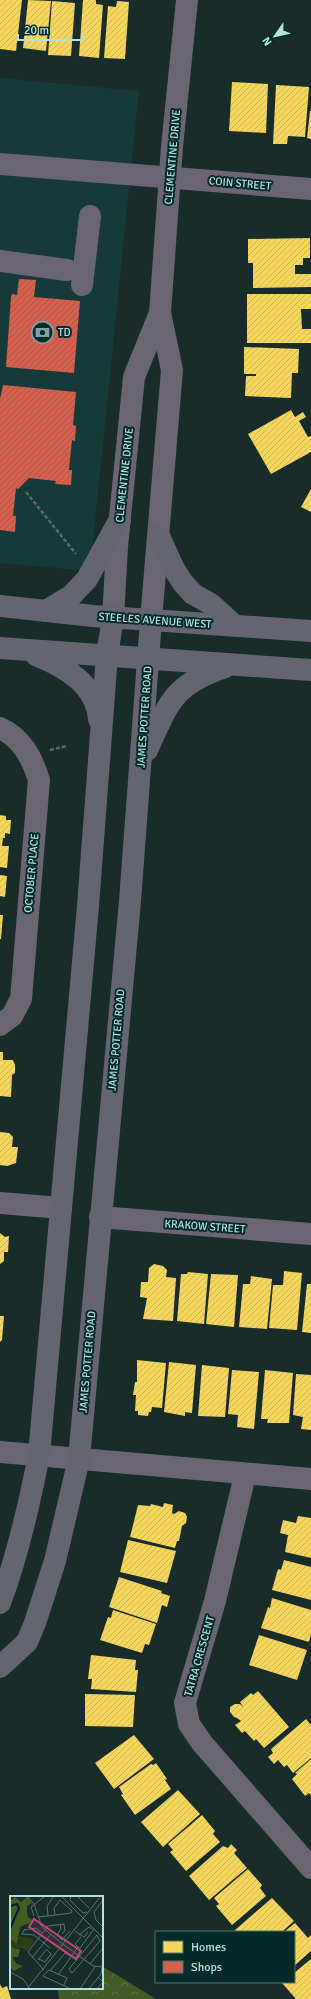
<svg xmlns="http://www.w3.org/2000/svg" width="311" height="1999" viewBox="0 0 311 1999" font-family="Signika,sans-serif">
<style>
.built{fill:#153a37}
.forest{fill:url(#forest-crowns)}
.homes{fill:url(#homes-hatch)}
.shops{fill:url(#shops-hatch)}
.lines{fill:none;stroke-linecap:round;stroke-linejoin:round}
.path{stroke:#5f656b;stroke-width:2.5;stroke-dasharray:4 2;stroke-linecap:butt}
.minor{stroke:#696571;stroke-width:22}
.major{stroke:#646571;stroke-width:22}
.labels{text-anchor:middle;stroke-width:4;stroke-linejoin:round;paint-order:stroke}
.street-label{font-size:11px;fill:#b1e2dd;stroke:#052a27}
.poi-label{font-size:11px;fill:#b1e2dd;stroke:#052a27;text-anchor:start}
.inset-river{fill:none;stroke:#021c33;stroke-width:2}
.inset-road{fill:none;stroke:#557572;stroke-width:1}
.view{fill:#be4a7c;fill-opacity:0.15;stroke:#be4a7c;stroke-width:2}
.inset-edge{fill:none;stroke:#b1e2dd;stroke-width:2}
</style>
<defs>
<pattern id="forest-crowns" width="20" height="18" patternUnits="userSpaceOnUse"><rect width="20" height="18" fill="#435c26"/><path d="M2 6a3 3 0 1 1 6 0M12 15a3 3 0 1 1 6 0" fill="none" stroke="#5c7345"/></pattern>
<pattern id="homes-hatch" width="6" height="6" patternUnits="userSpaceOnUse"><rect width="6" height="6" fill="#f6d55c"/><path d="M-1 1l2-2M0 6l6-6M5 7l2-2" fill="none" stroke="#cfb857"/></pattern>
<pattern id="shops-hatch" width="6" height="6" patternUnits="userSpaceOnUse"><rect width="6" height="6" fill="#d6604d"/><path d="M-1 1l2-2M0 6l6-6M5 7l2-2" fill="none" stroke="#a6584a"/></pattern>
</defs>
<rect width="100%" height="100%" fill="#182c2a"/>
<!-- built -->
<polygon class="built" points="0,78 139,91 90,571 0,563"/>
<!-- forest -->
<polygon class="forest" points="102,1966 156,1999 59,1999 58,1988 102,1988"/>
<!-- homes -->
<g class="homes">
<polygon points="0,0 22,0 16,51 0,49"/>
<polygon points="28,0 51,1 46,51 23,48"/>
<polygon points="83,0 96,0 96,4 103,5 99,58 79,56"/>
<polygon points="52,1 75,3 71,56 48,55"/>
<polygon points="117,1 129,2 125,59 104,58 108,6 116,7"/>
<polygon points="232,82 268,84 266,133 229,131"/>
<polygon points="276,85 309,87 305,137 288,136 287,144 273,144"/>
<polygon points="310,111 311,111 311,139 307,138"/>
<polygon points="310,238 310,258 303,258 303,265 295,265 295,274 311,274 311,287 253,288 253,263 248,263 248,239"/>
<polygon points="247,294 311,294 311,309 301,309 302,329 311,329 311,343 247,343"/>
<polygon points="244,347 299,349 298,373 292,373 291,398 245,396 246,376 256,376 256,374 244,374"/>
<polygon points="291,410 295,417 303,412 306,417 299,421 308,437 311,436 311,452 271,474 248,434"/>
<polygon points="311,489 311,512 301,507"/>
<polygon points="0,815 6,816 6,820 11,820 10,834 5,833 5,838 3,838 2,846 9,846 7,868 0,867"/>
<polygon points="0,875 7,876 5,897 0,896"/>
<polygon points="0,915 3,915 1,939 0,939"/>
<polygon points="0,1052 3,1052 3,1060 13,1060 15,1065 15,1073 12,1075 11,1097 0,1096"/>
<polygon points="0,1132 9,1133 13,1137 12,1147 18,1147 16,1163 7,1166 0,1165"/>
<polygon points="0,1233 5,1237 9,1236 8,1252 4,1252 4,1261 0,1264"/>
<polygon points="154,1264 163,1266 167,1270 166,1277 176,1278 173,1321 143,1319 147,1298 140,1297 141,1282 148,1282 149,1268"/>
<polygon points="284,1271 302,1273 297,1330 269,1328 273,1285 283,1285"/>
<polygon points="188,1272 208,1274 204,1324 177,1321 181,1274 187,1274"/>
<polygon points="211,1274 238,1275 234,1327 206,1324"/>
<polygon points="251,1276 272,1279 267,1329 239,1327 243,1284 250,1284"/>
<polygon points="307,1284 311,1284 311,1333 302,1332"/>
<polygon points="0,1316 4,1316 2,1340 0,1342"/>
<polygon points="137,1360 166,1363 162,1408 152,1407 151,1412 149,1412 148,1416 138,1415 138,1411 135,1411 136,1395 133,1395 135,1382 137,1382"/>
<polygon points="169,1362 196,1365 192,1413 185,1412 185,1416 164,1412"/>
<polygon points="202,1365 229,1368 225,1417 198,1416"/>
<polygon points="232,1370 259,1372 254,1429 237,1427 238,1415 228,1414"/>
<polygon points="265,1370 293,1373 289,1423 267,1423 268,1419 261,1419"/>
<polygon points="296,1374 311,1375 311,1430 301,1429 303,1417 293,1415"/>
<polygon points="164,1503 173,1505 172,1513 174,1514 179,1511 185,1513 187,1517 186,1523 182,1526 179,1541 177,1541 175,1548 130,1537 138,1505 150,1506 151,1504 163,1507"/>
<polygon points="298,1516 311,1518 311,1558 285,1552 288,1535 280,1533 283,1520 296,1523"/>
<polygon points="128,1540 176,1551 167,1583 120,1572"/>
<polygon points="284,1560 311,1567 311,1600 272,1590 278,1569 281,1570"/>
<polygon points="119,1577 162,1591 161,1593 170,1596 167,1607 162,1605 157,1623 109,1607"/>
<polygon points="272,1598 311,1610 311,1634 309,1642 261,1628 268,1607 270,1608"/>
<polygon points="113,1610 156,1624 149,1645 145,1644 142,1653 100,1640 108,1617 111,1618"/>
<polygon points="259,1635 307,1650 297,1680 249,1665"/>
<polygon points="91,1655 136,1660 135,1670 138,1670 136,1692 91,1689 92,1679 88,1679"/>
<polygon points="258,1691 289,1727 264,1748 256,1739 254,1741 245,1731 242,1733 235,1725 241,1721 237,1718 234,1717 230,1712 230,1707 235,1704 240,1704 243,1707 240,1702 251,1693 253,1695"/>
<polygon points="85,1694 135,1695 133,1727 85,1726"/>
<polygon points="306,1719 311,1725 311,1758 293,1773 287,1765 284,1767 278,1760 274,1764 268,1757 273,1753 271,1749"/>
<polygon points="134,1735 154,1759 114,1789 95,1763"/>
<polygon points="311,1759 311,1796 309,1793 305,1796 292,1779 297,1774 295,1773"/>
<polygon points="156,1763 167,1779 165,1780 171,1789 135,1815 121,1795 123,1794 119,1787 151,1764 153,1765"/>
<polygon points="178,1790 200,1814 163,1847 141,1822"/>
<polygon points="202,1815 215,1831 213,1834 220,1842 186,1871 170,1852 173,1850 168,1844"/>
<polygon points="231,1844 237,1850 234,1853 247,1868 209,1900 189,1876 223,1846 228,1848"/>
<polygon points="248,1869 262,1885 260,1888 266,1896 232,1925 216,1906 219,1904 214,1898"/>
<polygon points="272,1898 294,1921 282,1932 237,1932 235,1930"/>
<polygon points="295,1923 308,1938 311,1935 311,1951 294,1966 294,1932 284,1932"/>
<polygon points="311,1959 311,1999 296,1999 282,1983 294,1982 294,1973"/>
<polygon points="0,1984 2,1988 7,1986 11,1999 0,1999"/>
</g>
<!-- shops -->
<g class="shops">
<polygon points="19,279 36,280 34,297 80,301 74,373 6,367 11,297 12,294 17,295"/>
<polygon points="3,385 76,392 73,425 76,426 75,441 72,440 69,470 72,470 71,485 55,484 56,481 29,478 18,489 16,488 13,516 16,516 15,532 0,530 0,399"/>
</g>
<g class="lines">
<!-- path -->
<g class="path">
<polyline points="26,492 76,554"/>
<polyline points="50,750 67,746"/>
</g>
<!-- minor -->
<g class="minor">
<polyline points="0,164 311,189"/>
<polyline points="0,261 67,270"/>
<polyline points="82,285 90,216"/>
<polyline points="113,618 117,547 134,377 160,313"/>
<polyline points="151,620 172,370 160,313 172,147 187,0"/>
<path d="M0 728C22 738 32 758 39 780L21 999 12 1016 0 1025"/>
<polyline points="0,1203 61,1208"/>
<polyline points="100,1217 311,1234"/>
<polyline points="0,1452 311,1479"/>
<polyline points="245,1475 215,1601 185,1703 189,1724 202,1743 311,1868"/>
</g>
<!-- major -->
<g class="major">
<polyline points="159,536 174,569 183,583 193,594 211,604 234,625"/>
<polyline points="0,606 93,616 311,631"/>
<polyline points="46,611 71,596 87,579 120,519"/>
<polyline points="0,648 311,670"/>
<path d="M36 655C65 667 96 684 99 719"/>
<path d="M147 750C169 703 172 685 225 667"/>
<path d="M0 1603C18 1555 29 1506 39 1455L88 906 107 655 113 618"/>
<polyline points="0,1667 27,1642 35,1623 55,1561 79,1459 130,901 151,620"/>
</g>
</g>
<!-- icons -->
<defs>
<symbol id="bank-ring" viewBox="-11 -11 22 22"><circle r="9.5" fill="#052a27" stroke="#7ba29e" stroke-width="1.5"/><path d="M-6-4H6V4H-6ZM0-2.3a2.3 2.3 0 1 0 0 4.6a2.3 2.3 0 1 0 0-4.6Z" fill="#7ba29e"/></symbol>
</defs>
<g fill-rule="evenodd">
<use href="#bank-ring" x="30" y="320" width="25" height="25"/>
</g>
<g class="labels">
<!-- street labels -->
<g class="street-label">
<text transform="translate(172 157) rotate(-85)" y="4">CLEMENTINE DRIVE</text>
<text transform="translate(240 183) rotate(5)" y="4">COIN STREET</text>
<text transform="translate(124 475) rotate(-84)" y="4">CLEMENTINE DRIVE</text>
<text transform="translate(155 620) rotate(4)" y="4">STEELES AVENUE WEST</text>
<text transform="translate(144 717) rotate(-86)" y="4">JAMES POTTER ROAD</text>
<text transform="translate(31 873) rotate(-85)" y="4">OCTOBER PLACE</text>
<text transform="translate(116 1040) rotate(-85)" y="4">JAMES POTTER ROAD</text>
<text transform="translate(205 1226) rotate(4)" y="4">KRAKOW STREET</text>
<text transform="translate(87 1362) rotate(-85)" y="4">JAMES POTTER ROAD</text>
<text transform="translate(199 1656) rotate(-74)" y="4">TATRA CRESCENT</text>
</g>
<!-- poi labels -->
<g class="poi-label">
<text x="58" y="336">TD</text>
</g>
</g>
<!-- overview -->
<g transform="translate(10 1896)">
<rect width="93" height="93" fill="#182c2a"/>
<path d="M5 1 11 6 17 1 22 7 17 10V16L18 21 24 25 10 31 7 48 2 44 0 47V5ZM0 48 10 54 8 61H2L7 68 13 70 4 75 0 71Z" fill="#435c26"/>
<path d="M7 40 23 43 24 46 17 55 12 52 4 53 0 48 2 44 7 48 10 46Z" fill="#2c3f15"/>
<path class="inset-river" d="M0 10 7 8 9 12 0 33"/>
<path class="inset-road" d="M17 0 24 8 32 31 54 49M51 0 93 42M61 0 60 4 73 17 77 16M67 0 79 12M93 4 84 16 86 24 93 31M24 20 21 11 35 0M38 20 37 10 44 0M28 21 38 20 61 17 62 15 50 4 44 12 45 19M50 28 51 33 47 39 52 44 60 35M65 35 74 41 78 36M32 37 26 32 14 34 12 38 24 39 40 52M69 39 79 31 82 33M87 39 90 45 62 77 59 73ZM54 49 83 70 93 71M68 51 70 52 84 33M22 62 41 38M29 63 35 66 41 58 37 54M28 64 37 53M80 68 93 52M34 74 18 56 38 30 54 28 55 34 52 38M40 75 55 57 61 60M0 76 13 83 20 93M48 79 68 51 65 48 71 41M54 89 57 82 39 74 33 80 61 93M17 93 91 0M70 93 85 71M79 93 91 78 93 64M87 93 93 86 88 81"/>
<path class="view" d="M24 23 71 55 66 63 19 31Z"/>
<rect width="93" height="93" class="inset-edge"/>
</g>
<!-- legend -->
<rect x="155" y="1931" width="140" height="52" fill="#052a27" stroke="#4a7470"/>
<rect x="163" y="1941" width="20" height="12" fill="#f6d55c" stroke="#4a7470"/>
<text x="191" y="1951" font-size="12" fill="#b1e2dd">Homes</text>
<rect x="163" y="1961" width="20" height="12" fill="#d6604d" stroke="#4a7470"/>
<text x="191" y="1971" font-size="12" fill="#b1e2dd">Shops</text>
<!-- north arrow -->
<g transform="translate(275 36) rotate(236)" stroke="#052a27" stroke-width="3" paint-order="stroke">
<path d="M0-3L7 15L0 10L-7 15Z" fill="#b1e2dd"/>
<text y="-6" font-size="11" font-weight="bold" text-anchor="middle" fill="#b1e2dd">N</text>
</g>
<!-- scale -->
<path d="M18 34v6h65v-6" fill="none" stroke="#b1e2dd" stroke-width="2"/>
<text x="24" y="34" font-size="12" fill="#b1e2dd" stroke="#052a27" stroke-width="3" paint-order="stroke">20 m</text>
</svg>
